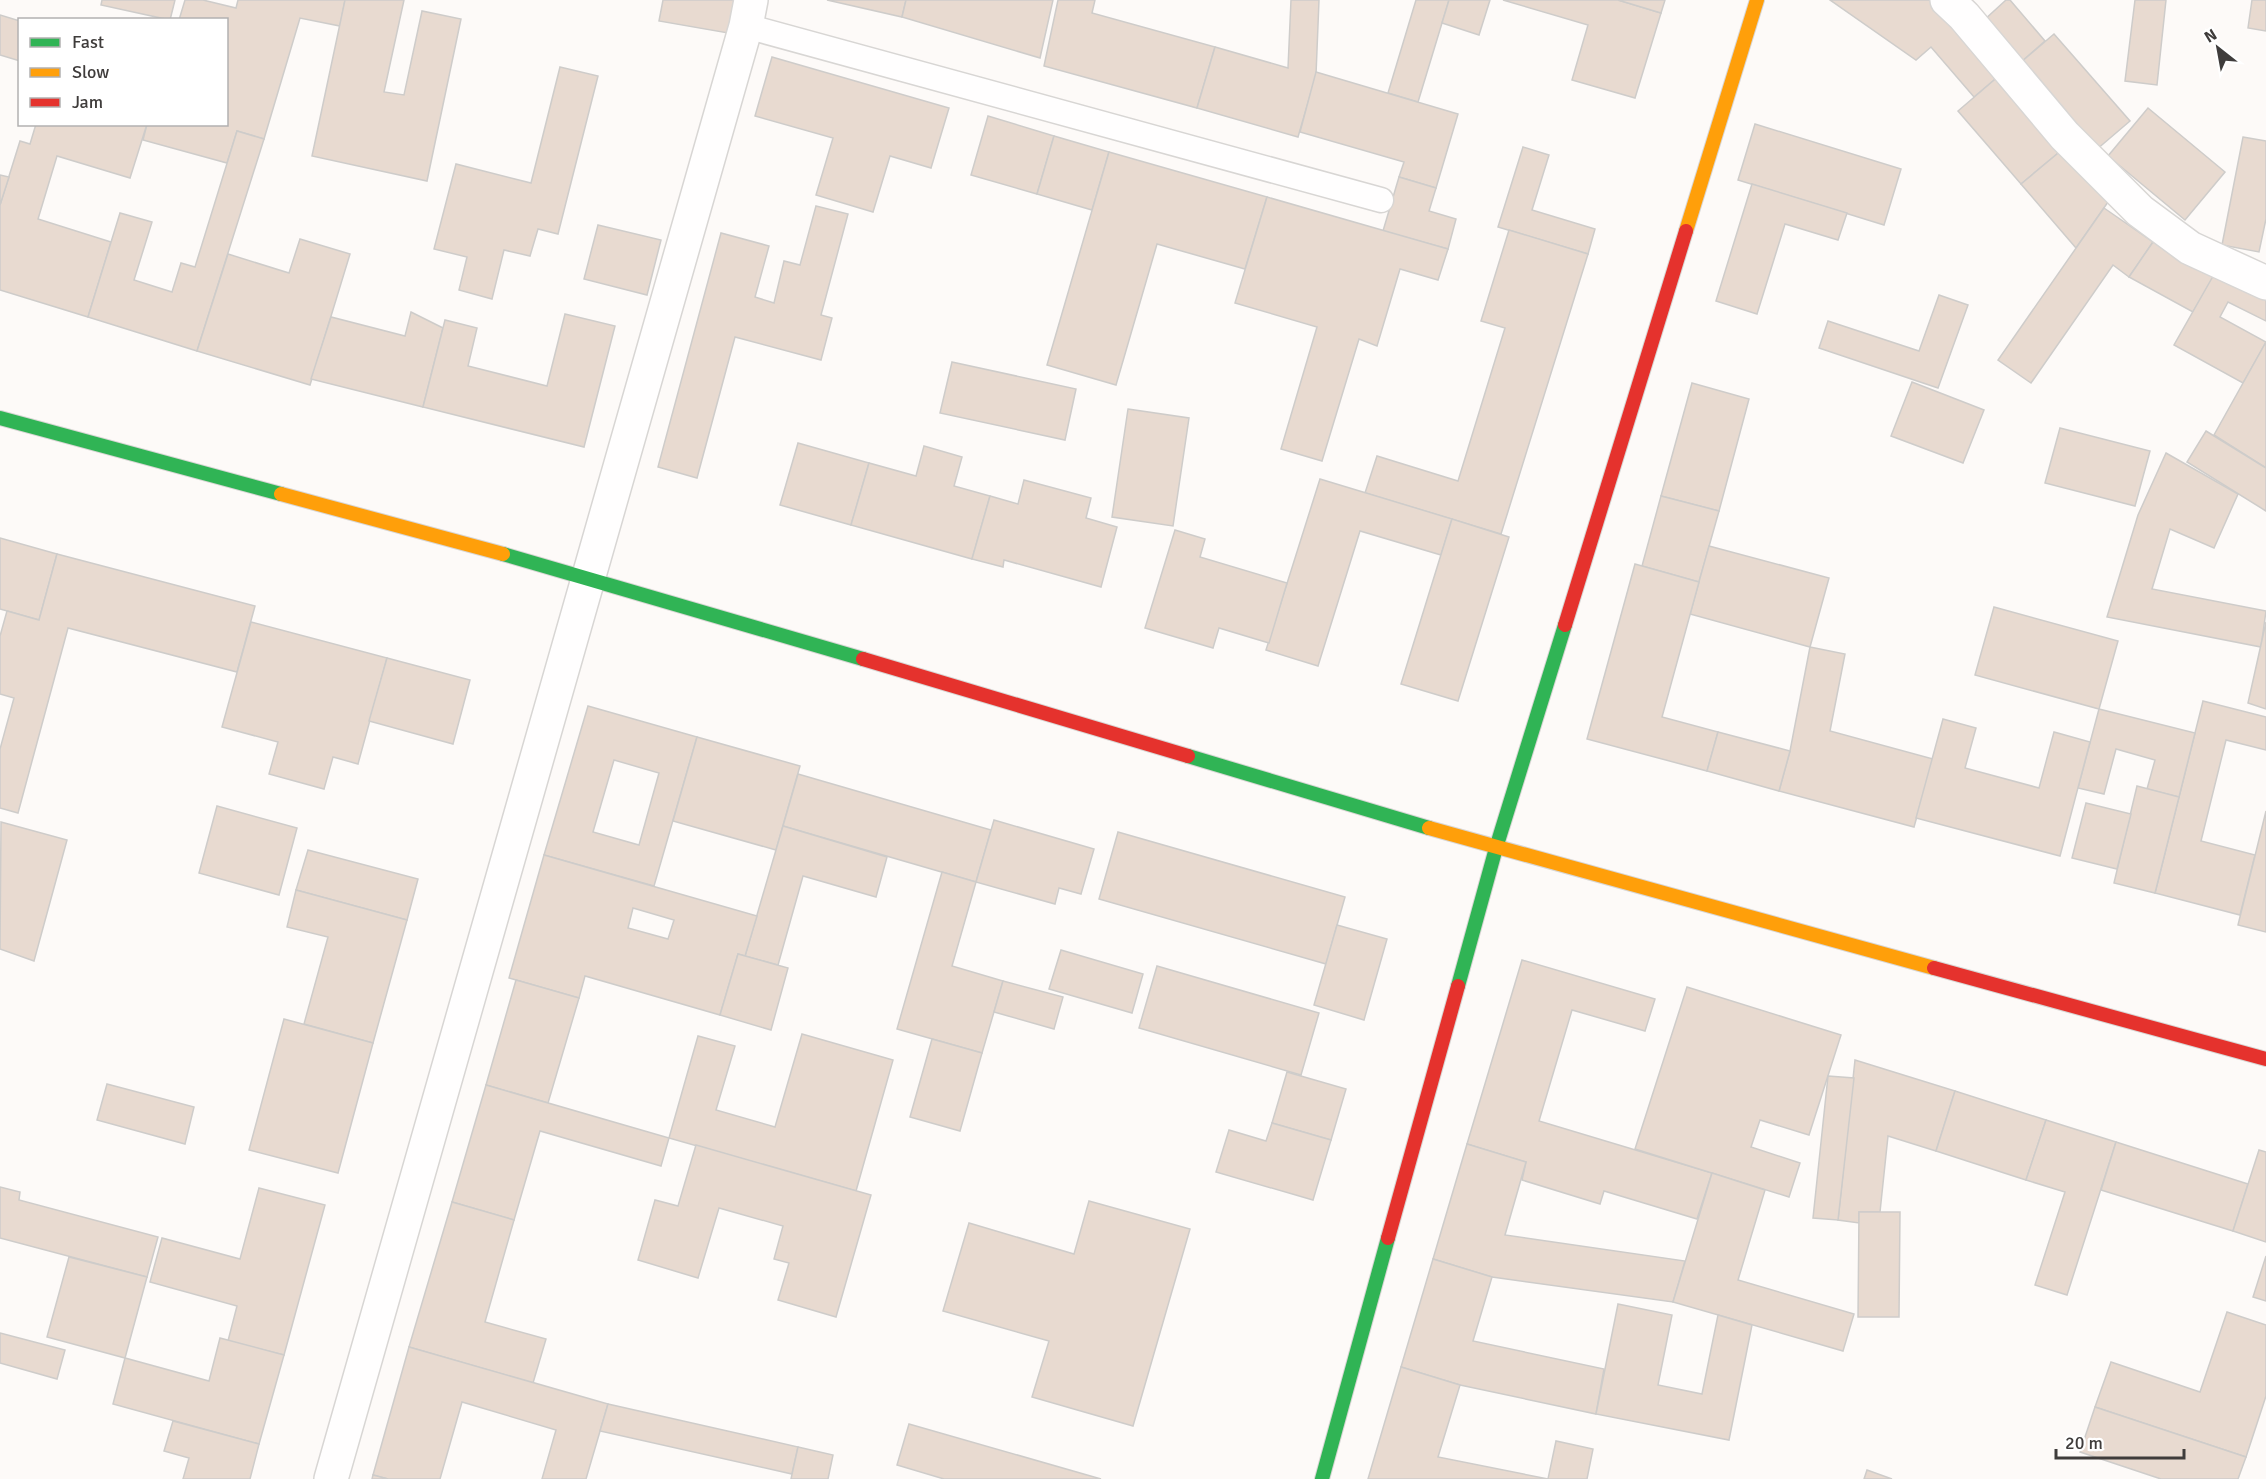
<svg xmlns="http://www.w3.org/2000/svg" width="2266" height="1479" viewBox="0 0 2266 1479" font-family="Signika,sans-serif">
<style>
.building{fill:#e8dad0;stroke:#ceccca;stroke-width:1.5;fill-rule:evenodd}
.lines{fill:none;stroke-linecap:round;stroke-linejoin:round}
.lane-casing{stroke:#d8d6d4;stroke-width:27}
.street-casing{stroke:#d8d6d4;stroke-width:36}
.fast-casing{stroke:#d8d6d4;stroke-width:16}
.slow-casing{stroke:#d8d6d4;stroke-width:16}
.jam-casing{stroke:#d8d6d4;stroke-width:16}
.lane{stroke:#fffefe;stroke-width:24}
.street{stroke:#fffefe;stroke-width:33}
.fast{stroke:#30b455;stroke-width:14}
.slow{stroke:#ff9f0a;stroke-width:14}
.jam{stroke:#e5322d;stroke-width:14}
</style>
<rect width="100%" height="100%" fill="#fdfaf8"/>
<!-- building -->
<g class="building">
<polygon points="102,0 175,0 170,20 101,5"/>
<polygon points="185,0 203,0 236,8 238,0 345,0 340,26 300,18 264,139 237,131 227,163 143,140 147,124 226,124 226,20 179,20"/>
<polygon points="345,0 404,0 384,92 404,95 422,11 461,19 427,181 312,156"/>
<polygon points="663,0 735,0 728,33 659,21"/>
<polygon points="827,0 906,0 902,17"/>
<polygon points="906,0 1053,0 1040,58 902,17"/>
<polygon points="1058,0 1095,0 1092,13 1215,47 1197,108 1044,66"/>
<polygon points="1291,0 1319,0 1316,75 1298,137 1197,108 1215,47 1288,68"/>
<polygon points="1416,0 1449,0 1418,102 1388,93"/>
<polygon points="1449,0 1490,0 1479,35 1442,23"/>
<polygon points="1503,0 1618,0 1661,13 1635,98 1572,80 1588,25"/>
<polygon points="1618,0 1665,0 1661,13"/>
<polygon points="1830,0 1935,0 2000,75 1974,97 1931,47 1916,60"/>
<polygon points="2006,0 2010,0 2045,41 2020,63 1983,21"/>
<polygon points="2135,0 2166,0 2157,85 2125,81"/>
<polygon points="2252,0 2266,0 2266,31 2248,28"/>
<polygon points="0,15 20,21 20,61 0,55"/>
<polygon points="2054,34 2130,121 2096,150 2020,63"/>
<polygon points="772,57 949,108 931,168 890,156 873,212 816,195 833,138 755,116"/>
<polygon points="560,67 598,76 558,234 538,229 530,256 504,250 492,299 459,290 467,257 434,249 456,164 531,183"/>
<polygon points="1316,72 1458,114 1436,188 1399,177 1404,162 1300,132"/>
<polygon points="2000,75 2063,149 2021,184 1958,111"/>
<polygon points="2148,108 2225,172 2185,220 2108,156"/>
<polygon points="988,116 1054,136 1037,194 971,175"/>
<polygon points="36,124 147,124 130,178 57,156 38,219 111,242 88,317 0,290 0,205 20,141 30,144"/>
<polygon points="1755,124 1901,169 1884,225 1738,180"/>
<polygon points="237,131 264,139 197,351 88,317 120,213 152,222 134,280 172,292 181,263 195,267"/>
<polygon points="1054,136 1109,152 1092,210 1037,194"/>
<polygon points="2243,137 2266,141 2266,219 2259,252 2222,245"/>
<polygon points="1523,147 1549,155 1532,210 1595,229 1588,254 1498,227"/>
<polygon points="2063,149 2108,202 2076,248 2021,184"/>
<polygon points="1109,152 1267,197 1245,269 1157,244 1116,385 1047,365"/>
<polygon points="0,175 9,177 0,205"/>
<polygon points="1399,177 1436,188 1429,211 1456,219 1448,249 1383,231"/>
<polygon points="1752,184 1847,213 1838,240 1785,224 1757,314 1716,301"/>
<polygon points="1267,197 1448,249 1438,280 1400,269 1377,346 1359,339 1322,461 1281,449 1317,327 1235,303"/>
<polygon points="816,206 848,214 821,315 832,318 821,360 735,337 697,478 658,467 721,233 769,246 755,297 774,303 784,261 800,265"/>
<polygon points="2104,208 2153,242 2129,277 2113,265 2031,383 1998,360"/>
<polygon points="598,225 661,240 647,295 584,279"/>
<polygon points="1509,230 1588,254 1501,534 1365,493 1377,456 1458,481 1505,328 1481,321"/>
<polygon points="300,239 350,254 310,385 197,351 228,254 289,273"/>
<polygon points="2153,242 2214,276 2193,312 2129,277"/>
<polygon points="2216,271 2266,296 2266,321 2228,302 2220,317 2266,342 2243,383 2174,345"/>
<polygon points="1939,295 1968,305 1938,388 1819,348 1828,321 1919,351"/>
<polygon points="411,312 443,328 423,407 311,379 331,317 405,336"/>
<polygon points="565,314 615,326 584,447 423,407 445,320 477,328 468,366 547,386"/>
<polygon points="2266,342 2266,468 2214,435"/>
<polygon points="952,362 1076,389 1065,440 940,413"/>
<polygon points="1912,382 1984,410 1963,463 1891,436"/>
<polygon points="1692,383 1749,399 1719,511 1661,496"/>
<polygon points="1128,409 1189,418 1173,526 1112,517"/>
<polygon points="2060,428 2150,451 2135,506 2045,483"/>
<polygon points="2206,431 2266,468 2266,511 2187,462"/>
<polygon points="798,443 869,463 851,525 780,505"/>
<polygon points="924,446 962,457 954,486 990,496 972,559 851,525 869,463 916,476"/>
<polygon points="2166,453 2238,494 2214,548 2170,529 2152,589 2266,611 2261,647 2107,617 2138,515"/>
<polygon points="1320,479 1452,519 1441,555 1360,531 1318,666 1266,650"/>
<polygon points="1024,480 1091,498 1086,518 1117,527 1101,587 1004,560 1003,567 972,559 990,496 1018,504"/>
<polygon points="1661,496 1719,511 1699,582 1642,566"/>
<polygon points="1452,519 1509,537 1458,701 1401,684"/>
<polygon points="1175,530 1205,539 1200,557 1287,583 1269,643 1219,628 1213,648 1145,628"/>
<polygon points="0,538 57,554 39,620 0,609"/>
<polygon points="1709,546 1829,578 1810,647 1690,614"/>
<polygon points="57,554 255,606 237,672 68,628 18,813 0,808 0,749 14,698 0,694 0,636 7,611 39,620"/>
<polygon points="1635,564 1699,582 1662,717 1718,732 1707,771 1587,739"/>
<polygon points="1994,607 2118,641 2099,709 1975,675"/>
<polygon points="251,622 387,658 358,764 333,757 324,789 269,774 278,742 222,727"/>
<polygon points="2266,622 2266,709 2248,703"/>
<polygon points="1810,647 1845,654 1830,731 1933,759 1914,827 1779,791 1790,751"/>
<polygon points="387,658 470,680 453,744 369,721"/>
<polygon points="2203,701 2266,717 2266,750 2226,740 2201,841 2255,855 2240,915 2155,893"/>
<path d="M588 706 697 737 654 886 544 855ZM614 760 659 773 639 845 593 832Z"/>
<polygon points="2099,709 2195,733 2179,797 2147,789 2155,760 2116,749 2104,794 2078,788"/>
<polygon points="1943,719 1976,728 1965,768 2039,788 2054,732 2090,742 2060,856 1916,818"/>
<polygon points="1718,732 1790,751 1779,791 1707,771"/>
<polygon points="697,737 800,766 776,850 673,821"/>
<polygon points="798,774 991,830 976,882 783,826"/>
<polygon points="2137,786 2179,797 2155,893 2114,883"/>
<polygon points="2086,803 2131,814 2117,869 2072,858"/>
<polygon points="217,806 297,828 279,895 199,873"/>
<polygon points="2266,811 2266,932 2238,925"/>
<polygon points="994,820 1094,849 1081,894 1059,888 1055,904 976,882"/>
<polygon points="1,822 67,840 34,961 0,949"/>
<polygon points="783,826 887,857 876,897 803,876 778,965 745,956"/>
<polygon points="1118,832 1345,897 1326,964 1099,899"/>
<polygon points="308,850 418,879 407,920 296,890"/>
<path d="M544 855 757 916 745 956 738 954 720 1015 585 976 579 998 509 978ZM633 908 674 920 668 939 628 928Z"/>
<polygon points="942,872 976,882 952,966 1003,981 982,1053 897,1029"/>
<polygon points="296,890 407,920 373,1043 304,1024 328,937 287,927"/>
<polygon points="1337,925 1387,939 1364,1020 1314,1005"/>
<polygon points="1061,950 1143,974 1132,1013 1049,989"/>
<polygon points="738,954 788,968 771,1030 720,1015"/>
<polygon points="1522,960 1655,999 1645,1031 1572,1010 1539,1121 1712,1173 1697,1219 1604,1191 1600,1204 1522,1180 1526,1162 1467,1144"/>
<polygon points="1157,966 1319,1013 1301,1075 1139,1028"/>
<polygon points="516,980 579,998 548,1103 486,1085"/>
<polygon points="1003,981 1063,997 1054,1029 994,1012"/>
<polygon points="1687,987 1841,1035 1809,1135 1760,1120 1751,1147 1800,1163 1789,1197 1635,1149"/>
<polygon points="284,1019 373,1043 338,1173 249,1150"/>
<polygon points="802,1034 893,1060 856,1191 669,1138 698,1036 735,1046 716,1110 775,1127"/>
<polygon points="932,1039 982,1053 960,1131 910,1117"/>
<polygon points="1855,1060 1955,1091 1936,1151 1888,1136 1880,1212 1859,1212 1859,1223 1838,1220"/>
<polygon points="1287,1072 1346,1089 1331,1140 1272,1123"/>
<polygon points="1828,1076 1854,1078 1838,1220 1813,1218"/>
<polygon points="107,1084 194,1107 185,1144 97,1120"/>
<polygon points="486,1085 669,1138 661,1166 540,1131 514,1220 452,1202"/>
<polygon points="1955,1091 2046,1120 2026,1180 1936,1151"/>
<polygon points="2046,1120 2116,1142 2067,1295 2035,1285 2065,1192 2026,1180"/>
<polygon points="1272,1123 1331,1140 1313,1200 1216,1172 1229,1130 1266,1141"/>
<polygon points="2116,1142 2248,1184 2233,1231 2101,1190"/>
<polygon points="1467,1144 1526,1162 1505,1235 1685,1261 1673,1302 1492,1277 1433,1259"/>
<polygon points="696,1145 871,1195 836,1317 778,1300 789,1263 774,1259 783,1226 719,1208 698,1278 638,1260 655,1200 678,1206"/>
<polygon points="2259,1150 2266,1152 2266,1242 2233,1231"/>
<polygon points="1712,1173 1765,1190 1738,1280 1854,1314 1843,1351 1673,1302"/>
<polygon points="0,1187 20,1192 19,1200 158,1237 147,1277 0,1238"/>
<polygon points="259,1188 325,1205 284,1355 228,1341 237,1306 150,1282 162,1238 240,1259"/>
<polygon points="1089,1201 1190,1229 1133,1426 1032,1397 1049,1341 943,1311 969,1223 1074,1254"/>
<polygon points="452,1202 514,1220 485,1322 546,1339 533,1383 409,1347"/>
<polygon points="1859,1212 1900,1212 1899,1317 1858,1317"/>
<polygon points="2266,1256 2266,1301 2253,1297"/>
<polygon points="69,1257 147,1277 125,1358 47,1337"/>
<polygon points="1433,1259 1492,1277 1473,1341 1604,1369 1596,1414 1460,1385 1401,1367"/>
<polygon points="1618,1304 1672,1315 1658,1385 1702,1394 1718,1315 1752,1325 1729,1440 1596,1414"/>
<polygon points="2227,1312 2266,1325 2266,1396 2246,1457 2095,1407 2111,1362 2200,1392"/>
<polygon points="0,1333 65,1350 57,1379 0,1363"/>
<polygon points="220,1338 284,1355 259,1444 113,1404 125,1358 209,1381"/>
<polygon points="409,1347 608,1404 586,1479 542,1479 556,1430 462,1402 440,1479 388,1479 373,1475"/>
<polygon points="1401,1367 1460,1385 1438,1457 1548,1479 1556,1441 1593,1449 1587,1479 1368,1479"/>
<polygon points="608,1404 798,1447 792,1474 600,1431"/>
<polygon points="2095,1407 2246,1457 2238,1479 2161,1479 2080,1452"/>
<polygon points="173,1421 259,1444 250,1479 183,1479 189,1458 164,1451"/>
<polygon points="909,1424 1101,1479 944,1479 897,1465"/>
<polygon points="798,1447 833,1455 828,1479 791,1479"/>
<polygon points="1867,1470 1892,1479 1864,1479"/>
<polygon points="373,1475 388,1479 372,1479"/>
</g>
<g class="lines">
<defs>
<polyline id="lane" points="746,26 1381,200"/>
<g id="street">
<polyline points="1947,0 1964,16 2065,136 2140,211 2190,248 2266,283"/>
<polyline points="331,1479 746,26 751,0"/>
</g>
<g id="fast">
<polyline points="0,418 281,494"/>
<polyline points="503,554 863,659"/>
<polyline points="1188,756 1429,828"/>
<polyline points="1458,986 1496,848 1565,625"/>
<polyline points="1322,1479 1388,1238"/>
</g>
<g id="slow">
<polyline points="1686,231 1757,0"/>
<polyline points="281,494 503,554"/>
<polyline points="1429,828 1934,968"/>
</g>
<g id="jam">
<polyline points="1565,625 1686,231"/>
<polyline points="863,659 1188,756"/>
<polyline points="1934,968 2266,1059"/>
<polyline points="1388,1238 1458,986"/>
</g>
</defs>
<!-- lane casing -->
<use href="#lane" class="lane-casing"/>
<!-- street casing -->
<use href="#street" class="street-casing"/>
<!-- fast casing -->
<use href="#fast" class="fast-casing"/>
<!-- slow casing -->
<use href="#slow" class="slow-casing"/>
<!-- jam casing -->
<use href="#jam" class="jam-casing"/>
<!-- lane -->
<use href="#lane" class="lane"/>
<!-- street -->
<use href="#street" class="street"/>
<!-- fast -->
<use href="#fast" class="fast"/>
<!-- slow -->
<use href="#slow" class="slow"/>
<!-- jam -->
<use href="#jam" class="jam"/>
</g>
<!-- legend -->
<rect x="18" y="18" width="210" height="108" fill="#ffffff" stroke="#b2b1b1" stroke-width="1.5"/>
<rect x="30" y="38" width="30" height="9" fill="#30b455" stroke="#b2b1b1" stroke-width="1.5"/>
<text x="72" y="48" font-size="18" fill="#3f3c3b">Fast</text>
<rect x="30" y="68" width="30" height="9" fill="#ff9f0a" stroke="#b2b1b1" stroke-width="1.5"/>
<text x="72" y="78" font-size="18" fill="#3f3c3b">Slow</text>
<rect x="30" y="98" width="30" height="9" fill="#e5322d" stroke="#b2b1b1" stroke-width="1.5"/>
<text x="72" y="108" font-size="18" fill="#3f3c3b">Jam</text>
<!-- north arrow -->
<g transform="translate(2218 48) rotate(329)" stroke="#ffffff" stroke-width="4.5" paint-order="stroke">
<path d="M0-4.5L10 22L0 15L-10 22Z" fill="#3f3c3b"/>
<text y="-9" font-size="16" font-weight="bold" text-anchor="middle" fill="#3f3c3b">N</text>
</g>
<!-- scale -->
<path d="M2056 1449v9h128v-9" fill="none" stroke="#3f3c3b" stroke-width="3"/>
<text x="2065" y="1449" font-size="18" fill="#3f3c3b" stroke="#ffffff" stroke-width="4.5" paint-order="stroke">20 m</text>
</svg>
